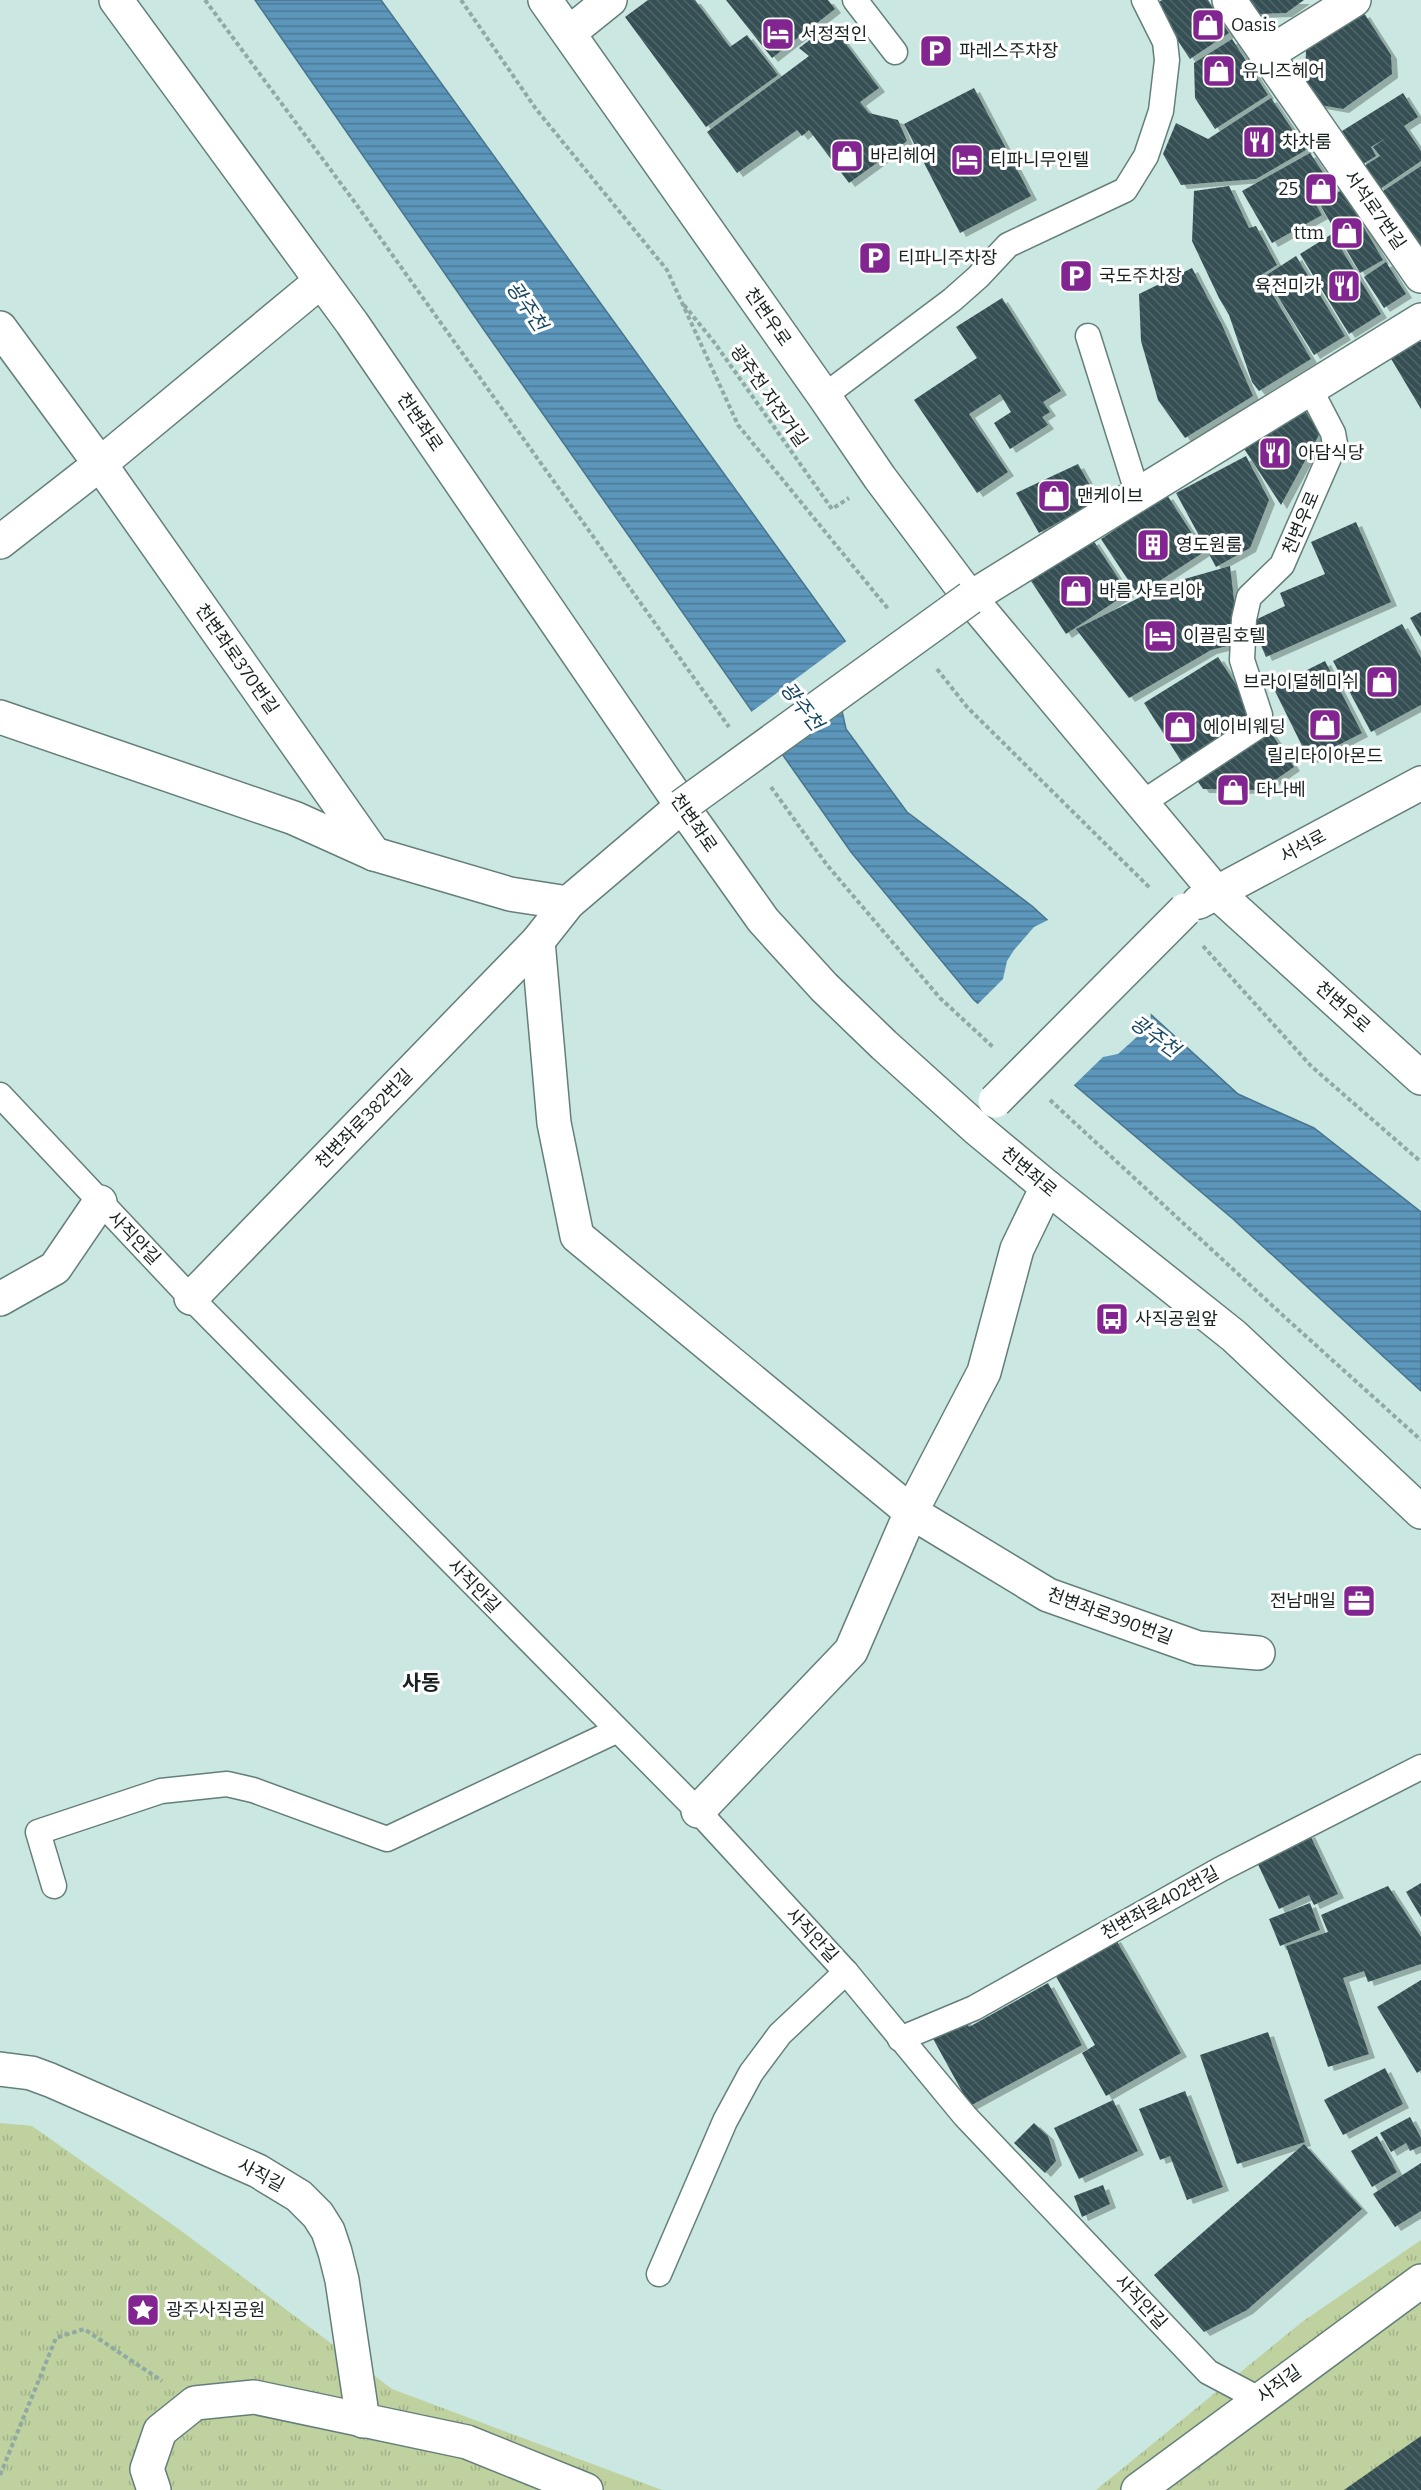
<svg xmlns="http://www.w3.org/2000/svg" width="1421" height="2490" viewBox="0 0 1421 2490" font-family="Bitter,'Noto Sans KR',serif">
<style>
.grass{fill:url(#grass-tufts)}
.water{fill:url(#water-rules);stroke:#48748d;stroke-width:1.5}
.pier{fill:#cae8e1}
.building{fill:url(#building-back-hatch);filter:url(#shadow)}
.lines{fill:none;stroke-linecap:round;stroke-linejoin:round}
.lane-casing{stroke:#647f79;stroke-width:27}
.street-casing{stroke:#647f79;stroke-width:36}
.secondary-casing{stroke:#647f79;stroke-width:36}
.path{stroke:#91a9a4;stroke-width:4;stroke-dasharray:4.5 3;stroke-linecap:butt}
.lane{stroke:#fff;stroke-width:24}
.street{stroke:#fff;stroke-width:33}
.secondary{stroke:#fff;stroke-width:33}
.street-bridge-casing{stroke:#647f79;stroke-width:36;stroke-linecap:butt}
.secondary-bridge-casing{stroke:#647f79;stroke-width:36;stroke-linecap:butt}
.street-bridge{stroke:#fff;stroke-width:33}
.secondary-bridge{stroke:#fff;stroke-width:33}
.labels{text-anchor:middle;stroke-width:6;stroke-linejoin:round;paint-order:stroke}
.poi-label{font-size:18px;fill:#182321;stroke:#fff;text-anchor:start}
.street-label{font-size:18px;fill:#182321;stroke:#fff}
.water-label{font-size:20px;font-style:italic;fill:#1a4863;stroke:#fff}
.quarter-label{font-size:21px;font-weight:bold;fill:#182321;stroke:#fff}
</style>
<defs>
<pattern id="grass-tufts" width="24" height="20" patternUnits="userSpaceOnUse" patternTransform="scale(1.5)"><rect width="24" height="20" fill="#bed19f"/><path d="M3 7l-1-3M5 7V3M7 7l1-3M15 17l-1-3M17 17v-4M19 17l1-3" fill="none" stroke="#a3b389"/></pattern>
<pattern id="water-rules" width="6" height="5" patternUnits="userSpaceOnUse" patternTransform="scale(1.5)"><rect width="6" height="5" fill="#5c96bb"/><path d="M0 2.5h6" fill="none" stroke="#4b7a98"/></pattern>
<pattern id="building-back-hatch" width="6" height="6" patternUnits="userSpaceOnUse" patternTransform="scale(1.5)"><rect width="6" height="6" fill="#355054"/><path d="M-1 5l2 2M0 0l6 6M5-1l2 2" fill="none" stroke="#506669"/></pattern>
<filter id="shadow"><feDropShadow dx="6" dy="4" stdDeviation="0" flood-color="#0004"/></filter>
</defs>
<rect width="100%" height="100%" fill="#cae8e1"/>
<!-- grass -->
<g class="grass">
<polygon points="0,2123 32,2126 180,2230 392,2389 662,2490 0,2490"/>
<polygon points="1421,2240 1421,2490 1096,2490 1302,2322"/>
</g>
<!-- water -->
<polygon class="water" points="255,0 381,0 848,645 850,664 842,711 846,729 907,812 1032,906 1238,1094 1314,1128 1421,1212 1421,1391 1233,1219 974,1000 851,852 484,330"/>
<!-- pier -->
<g class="pier">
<polygon points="848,640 851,644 853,664 774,747 750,713"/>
<polygon points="1048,920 1051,920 1151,1011 1150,1025 1118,1054 1103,1057 1072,1087 976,1006 1003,979 1007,961 1014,950 1034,927"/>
</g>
<!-- building -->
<g class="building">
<polygon points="648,0 695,0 730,47 747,35 778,75 706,127 625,17"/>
<polygon points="726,0 828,0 835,9 772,58"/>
<polygon points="1162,0 1208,0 1229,33 1190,59 1154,5"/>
<polygon points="1246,0 1304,0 1286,13 1256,14"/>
<polygon points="1364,13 1391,55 1392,74 1343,109 1320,105 1305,81 1306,50"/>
<polygon points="831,24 879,88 860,102 869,113 898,120 907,141 849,183 809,130 802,136 797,130 737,173 707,132 809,56 799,48"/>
<polygon points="1232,39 1268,95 1215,129 1195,98 1194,63"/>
<polygon points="974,88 1031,196 960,233 904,124"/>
<polygon points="1403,93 1418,117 1404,126 1421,151 1421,161 1380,189 1364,166 1380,156 1373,147 1386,138 1371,147 1376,156 1363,164 1342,131"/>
<polygon points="1271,98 1306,150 1256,179 1181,185 1163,154 1176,123 1208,139"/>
<polygon points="1310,153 1334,189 1313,200 1322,215 1272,243 1242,191"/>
<polygon points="1421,166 1421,256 1380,193"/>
<polygon points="1229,186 1249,228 1256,226 1277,265 1261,275 1311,359 1259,391 1252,382 1229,315 1219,298 1192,241 1194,191"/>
<polygon points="1342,190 1383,260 1360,273 1319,203"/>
<polygon points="1332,234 1381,314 1349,334 1300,254"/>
<polygon points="1296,256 1345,336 1314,355 1265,276"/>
<polygon points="1386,262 1406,294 1384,308 1364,277"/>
<polygon points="1192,268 1222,325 1253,396 1185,438 1158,400 1141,341 1139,294"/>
<polygon points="1002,298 1061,391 1043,402 1050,412 1042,417 1048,425 1010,449 994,423 1011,412 1000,394 969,414 1008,472 977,493 914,400 977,358 956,327"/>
<polygon points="1415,341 1421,342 1421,409 1390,357"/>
<polygon points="1301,405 1320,433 1281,505 1241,444"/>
<polygon points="1246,456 1269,500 1250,548 1216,567 1176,493"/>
<polygon points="1078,464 1098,500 1039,533 1016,493"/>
<polygon points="1167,495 1204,552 1138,595 1101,539"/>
<polygon points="1356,522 1391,602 1266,657 1251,622 1285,606 1280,593 1325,574 1311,542"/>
<polygon points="1093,540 1128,593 1066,634 1031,581"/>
<polygon points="1230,566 1239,643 1211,650 1129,698 1076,629 1167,584"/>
<polygon points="1421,612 1421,637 1410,618"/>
<polygon points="1402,624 1421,658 1421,705 1371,732 1333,661"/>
<polygon points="1218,657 1257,717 1183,764 1144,703"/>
<polygon points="1325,661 1362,733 1309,760 1273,687"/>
<polygon points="1267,727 1294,767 1261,790 1203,789 1194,776"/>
<polygon points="1309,1833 1338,1894 1314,1905 1309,1895 1279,1909 1255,1858"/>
<polygon points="1421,1883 1421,1917 1406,1892"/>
<polygon points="1388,1886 1421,1937 1421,1964 1368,1982 1364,1971 1343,1978 1369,2054 1328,2067 1286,1946 1328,1932 1321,1915"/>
<polygon points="1310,1903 1320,1930 1280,1946 1269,1919"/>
<polygon points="1115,1938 1181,2053 1106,2096 1082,2053 1095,2045 1054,1973"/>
<polygon points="1421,1980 1421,2070 1417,2073 1377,2007"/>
<polygon points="1048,1983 1082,2045 970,2106 931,2035 963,2017 969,2027"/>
<polygon points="1268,2032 1305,2142 1237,2164 1200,2055"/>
<polygon points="1385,2068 1403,2104 1343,2135 1324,2100"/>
<polygon points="1185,2091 1223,2187 1187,2200 1170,2156 1160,2160 1139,2109"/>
<polygon points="1113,2100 1138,2151 1079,2179 1054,2128"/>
<polygon points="1410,2117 1421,2138 1421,2146 1410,2151 1406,2143 1391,2152 1380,2133"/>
<polygon points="1034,2123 1048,2136 1056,2161 1045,2173 1014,2143"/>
<polygon points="1377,2136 1397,2172 1372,2187 1351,2151"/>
<polygon points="1304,2144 1362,2209 1247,2310 1204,2332 1154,2275"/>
<polygon points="1421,2163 1421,2211 1395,2227 1373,2194"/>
<polygon points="1103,2185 1110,2204 1082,2217 1074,2196"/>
<polygon points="1421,2436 1421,2490 1344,2490"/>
</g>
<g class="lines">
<defs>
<g id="lane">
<polyline points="855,0 895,52"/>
<polyline points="1088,336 1138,495"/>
<polyline points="824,396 952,300 978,277 1008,245 1125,190 1146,156 1161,111 1167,60 1165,42 1144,0"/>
<polyline points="1142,803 1257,727 1260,715 1242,660 1244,619 1249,597 1282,565 1335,444 1333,433 1310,389"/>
<polyline points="0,1095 191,1298 698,1811 846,1972 965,2116 1208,2372 1259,2399"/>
<polyline points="54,1886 38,1832 161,1791 227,1784 253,1790 387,1839 616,1731"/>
<polyline points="900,2039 974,2008 1221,1869 1421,1767"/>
<polyline points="659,2274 725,2121 751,2073 780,2034 846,1972"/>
</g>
<g id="street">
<polyline points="1229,0 1421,276"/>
<polyline points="569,33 610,0"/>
<polyline points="1266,55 1354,0"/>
<polyline points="0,328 100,464 374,854"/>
<polyline points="0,542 100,464 321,281"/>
<polyline points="970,598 1421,320"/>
<polyline points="0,717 294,818 374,854 510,894 568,903"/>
<polyline points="538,941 554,1123 577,1236 911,1512 1048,1595 1198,1648 1258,1653"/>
<polyline points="191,1298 538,941 568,903 682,806"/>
<polyline points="0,1299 55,1268 100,1202"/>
<polyline points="698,1811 851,1651 911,1512 984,1372 1017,1249 1047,1187"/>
<polyline points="0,2069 31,2073 50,2080 258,2171 299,2196 318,2215 328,2231 335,2252 342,2280 363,2421"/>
<polyline points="154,2490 147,2469 160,2431 195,2403 254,2397 467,2442 586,2490"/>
<polyline points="1138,2490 1421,2281"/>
</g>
<g id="secondary">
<polyline points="116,0 352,323 682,806 763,920 824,987 884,1045 976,1128 1047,1187 1234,1336 1421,1512"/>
<polyline points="545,0 824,396 880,478 970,598 1216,892 1421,1078"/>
<polyline points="1199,902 1421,783"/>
</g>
</defs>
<!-- lane casing -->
<use href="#lane" class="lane-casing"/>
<!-- street casing -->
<use href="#street" class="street-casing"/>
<!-- secondary casing -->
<use href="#secondary" class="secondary-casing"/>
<!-- path -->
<g class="path">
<polyline points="205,0 356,204 729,727"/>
<polyline points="461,0 536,109 667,270 738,425 889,610"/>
<polyline points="684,305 714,342 832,509 849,498"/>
<polyline points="937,669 967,707 1151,889"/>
<polyline points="771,787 827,865 940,998 994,1048"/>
<polyline points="1203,946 1311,1066 1421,1162"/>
<polyline points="1050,1100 1289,1321 1421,1440"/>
<polyline points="0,2475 56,2338 84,2329 162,2381"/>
</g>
<!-- lane -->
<use href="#lane" class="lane"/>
<!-- street -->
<use href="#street" class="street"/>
<!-- secondary -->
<use href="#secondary" class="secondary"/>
<defs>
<polyline id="street-bridge" points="682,806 970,598"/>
<polyline id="secondary-bridge" points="995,1101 1185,910"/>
</defs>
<!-- street-bridge casing -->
<use href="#street-bridge" class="street-bridge-casing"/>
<!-- secondary-bridge casing -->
<use href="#secondary-bridge" class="secondary-bridge-casing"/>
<!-- street-bridge -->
<use href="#street-bridge" class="street-bridge"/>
<!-- secondary-bridge -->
<use href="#secondary-bridge" class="secondary-bridge"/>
</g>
<!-- icons -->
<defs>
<symbol id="shop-square" viewBox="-11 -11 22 22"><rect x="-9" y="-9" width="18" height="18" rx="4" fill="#832590" stroke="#fff"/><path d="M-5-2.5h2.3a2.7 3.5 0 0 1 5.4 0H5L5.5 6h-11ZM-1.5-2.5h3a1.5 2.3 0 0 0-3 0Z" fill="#fff"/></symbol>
<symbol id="hotel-square" viewBox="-11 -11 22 22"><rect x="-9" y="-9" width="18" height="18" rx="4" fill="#832590" stroke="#fff"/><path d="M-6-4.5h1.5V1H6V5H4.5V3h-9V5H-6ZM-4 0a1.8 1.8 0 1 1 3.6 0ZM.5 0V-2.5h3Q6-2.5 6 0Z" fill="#fff"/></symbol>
<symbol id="parking-square" viewBox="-11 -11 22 22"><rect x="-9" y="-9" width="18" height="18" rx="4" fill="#832590" stroke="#fff"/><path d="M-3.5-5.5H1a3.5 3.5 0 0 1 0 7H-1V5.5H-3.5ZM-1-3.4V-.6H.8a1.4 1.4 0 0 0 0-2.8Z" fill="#fff"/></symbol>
<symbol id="restaurant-square" viewBox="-11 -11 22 22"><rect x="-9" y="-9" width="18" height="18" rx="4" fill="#832590" stroke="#fff"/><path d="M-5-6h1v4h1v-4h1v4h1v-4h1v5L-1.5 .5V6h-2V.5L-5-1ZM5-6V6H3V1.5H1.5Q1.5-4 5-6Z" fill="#fff"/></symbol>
<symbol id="building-square" viewBox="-11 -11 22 22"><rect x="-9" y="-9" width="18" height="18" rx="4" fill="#832590" stroke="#fff"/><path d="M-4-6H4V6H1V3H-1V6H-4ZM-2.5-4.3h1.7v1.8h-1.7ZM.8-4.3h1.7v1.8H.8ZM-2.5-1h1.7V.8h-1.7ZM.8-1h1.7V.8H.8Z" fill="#fff"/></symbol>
<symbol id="bus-square" viewBox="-11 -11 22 22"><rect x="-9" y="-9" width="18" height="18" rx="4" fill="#832590" stroke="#fff"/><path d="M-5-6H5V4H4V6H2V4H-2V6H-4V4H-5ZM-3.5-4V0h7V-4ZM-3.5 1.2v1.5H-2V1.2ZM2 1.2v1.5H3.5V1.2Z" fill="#fff"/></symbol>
<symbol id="office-square" viewBox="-11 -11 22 22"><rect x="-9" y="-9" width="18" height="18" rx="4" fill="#832590" stroke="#fff"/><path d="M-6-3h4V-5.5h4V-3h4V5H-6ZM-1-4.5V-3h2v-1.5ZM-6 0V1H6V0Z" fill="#fff"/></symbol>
<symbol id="sight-square" viewBox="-11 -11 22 22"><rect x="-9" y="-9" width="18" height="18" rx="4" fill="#832590" stroke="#fff"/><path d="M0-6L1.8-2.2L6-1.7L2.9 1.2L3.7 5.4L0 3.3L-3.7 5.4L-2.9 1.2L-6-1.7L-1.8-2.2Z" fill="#fff"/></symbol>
</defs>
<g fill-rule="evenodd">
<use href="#shop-square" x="1189" y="6" width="38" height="38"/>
<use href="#hotel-square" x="759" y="15" width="38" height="38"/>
<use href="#parking-square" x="917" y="32" width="38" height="38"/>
<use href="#shop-square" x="1200" y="52" width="38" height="38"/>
<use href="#restaurant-square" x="1240" y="123" width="38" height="38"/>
<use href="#shop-square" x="828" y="137" width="38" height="38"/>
<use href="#hotel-square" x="948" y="141" width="38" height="38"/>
<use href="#shop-square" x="1302" y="170" width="38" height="38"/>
<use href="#shop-square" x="1328" y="214" width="38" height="38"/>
<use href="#parking-square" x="856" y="239" width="38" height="38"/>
<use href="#parking-square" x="1057" y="257" width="38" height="38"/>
<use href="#restaurant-square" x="1325" y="267" width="38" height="38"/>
<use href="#restaurant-square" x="1256" y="434" width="38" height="38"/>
<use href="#shop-square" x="1035" y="477" width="38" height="38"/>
<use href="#building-square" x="1134" y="526" width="38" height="38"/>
<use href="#shop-square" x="1057" y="572" width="38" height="38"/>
<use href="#hotel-square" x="1141" y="617" width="38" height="38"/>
<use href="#shop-square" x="1363" y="663" width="38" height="38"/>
<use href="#shop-square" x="1306" y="706" width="38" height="38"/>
<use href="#shop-square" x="1161" y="708" width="38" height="38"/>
<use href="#shop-square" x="1214" y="771" width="38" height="38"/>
<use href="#bus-square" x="1093" y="1300" width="38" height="38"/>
<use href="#office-square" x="1340" y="1582" width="38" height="38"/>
<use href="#sight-square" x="124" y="2291" width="38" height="38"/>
</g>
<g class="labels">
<!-- poi labels -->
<g class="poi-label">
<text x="1231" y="31">Oasis</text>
<text x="801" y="40">서정적인</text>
<text x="959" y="57">파레스주차장</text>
<text x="1242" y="77">유니즈헤어</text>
<text x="1282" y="148">차차룸</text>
<text x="870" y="162">바리헤어</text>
<text x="990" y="166">티파니무인텔</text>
<text x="1298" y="195" text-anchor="end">25</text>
<text x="1324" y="239" text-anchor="end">ttm</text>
<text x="898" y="264">티파니주차장</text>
<text x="1099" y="282">국도주차장</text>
<text x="1321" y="292" text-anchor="end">육전미가</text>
<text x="1298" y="459">아담식당</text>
<text x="1077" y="502">맨케이브</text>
<text x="1176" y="551">영도원룸</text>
<text x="1099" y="597">바름 사토리아</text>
<text x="1183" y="642">이끌림호텔</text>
<text x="1359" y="688" text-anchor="end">브라이덜헤미쉬</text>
<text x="1203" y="733">에이비웨딩</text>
<text x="1325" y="762" text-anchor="middle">릴리다이아몬드</text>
<text x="1256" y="796">다나베</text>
<text x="1135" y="1325">사직공원앞</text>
<text x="1336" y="1607" text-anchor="end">전남매일</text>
<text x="166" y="2316">광주사직공원</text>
</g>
<!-- street labels -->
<g class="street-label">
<text transform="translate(1375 210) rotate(55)" y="6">서석로7번길</text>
<text transform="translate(768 317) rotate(55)" y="6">천변우로</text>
<text transform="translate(769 396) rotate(55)" y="6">광주천 자전거길</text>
<text transform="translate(420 422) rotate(56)" y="6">천변좌로</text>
<text transform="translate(1301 523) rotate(-67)" y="6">천변우로</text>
<text transform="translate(237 659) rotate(55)" y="6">천변좌로370번길</text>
<text transform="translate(694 823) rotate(55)" y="6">천변좌로</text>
<text transform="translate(1303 846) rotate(-28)" y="6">서석로</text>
<text transform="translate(1343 1007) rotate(42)" y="6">천변우로</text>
<text transform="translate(364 1119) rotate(-46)" y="6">천변좌로382번길</text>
<text transform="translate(1029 1172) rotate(40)" y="6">천변좌로</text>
<text transform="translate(134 1238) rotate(46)" y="6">사직안길</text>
<text transform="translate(474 1586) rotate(46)" y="6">사직안길</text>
<text transform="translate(1110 1616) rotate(20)" y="6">천변좌로390번길</text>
<text transform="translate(1160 1903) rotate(-29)" y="6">천변좌로402번길</text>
<text transform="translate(812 1935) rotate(47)" y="6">사직안길</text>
<text transform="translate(261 2175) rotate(28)" y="6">사직길</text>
<text transform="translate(1141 2302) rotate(47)" y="6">사직안길</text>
<text transform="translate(1279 2384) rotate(-36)" y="6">사직길</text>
</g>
<!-- water labels -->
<g class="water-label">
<text transform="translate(527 306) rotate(56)" y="7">광주천</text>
<text transform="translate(802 706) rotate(52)" y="7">광주천</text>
<text transform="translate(1155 1036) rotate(36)" y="7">광주천</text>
</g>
<!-- quarter labels -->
<g class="quarter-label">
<text x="421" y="1690">사동</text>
</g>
</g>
</svg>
